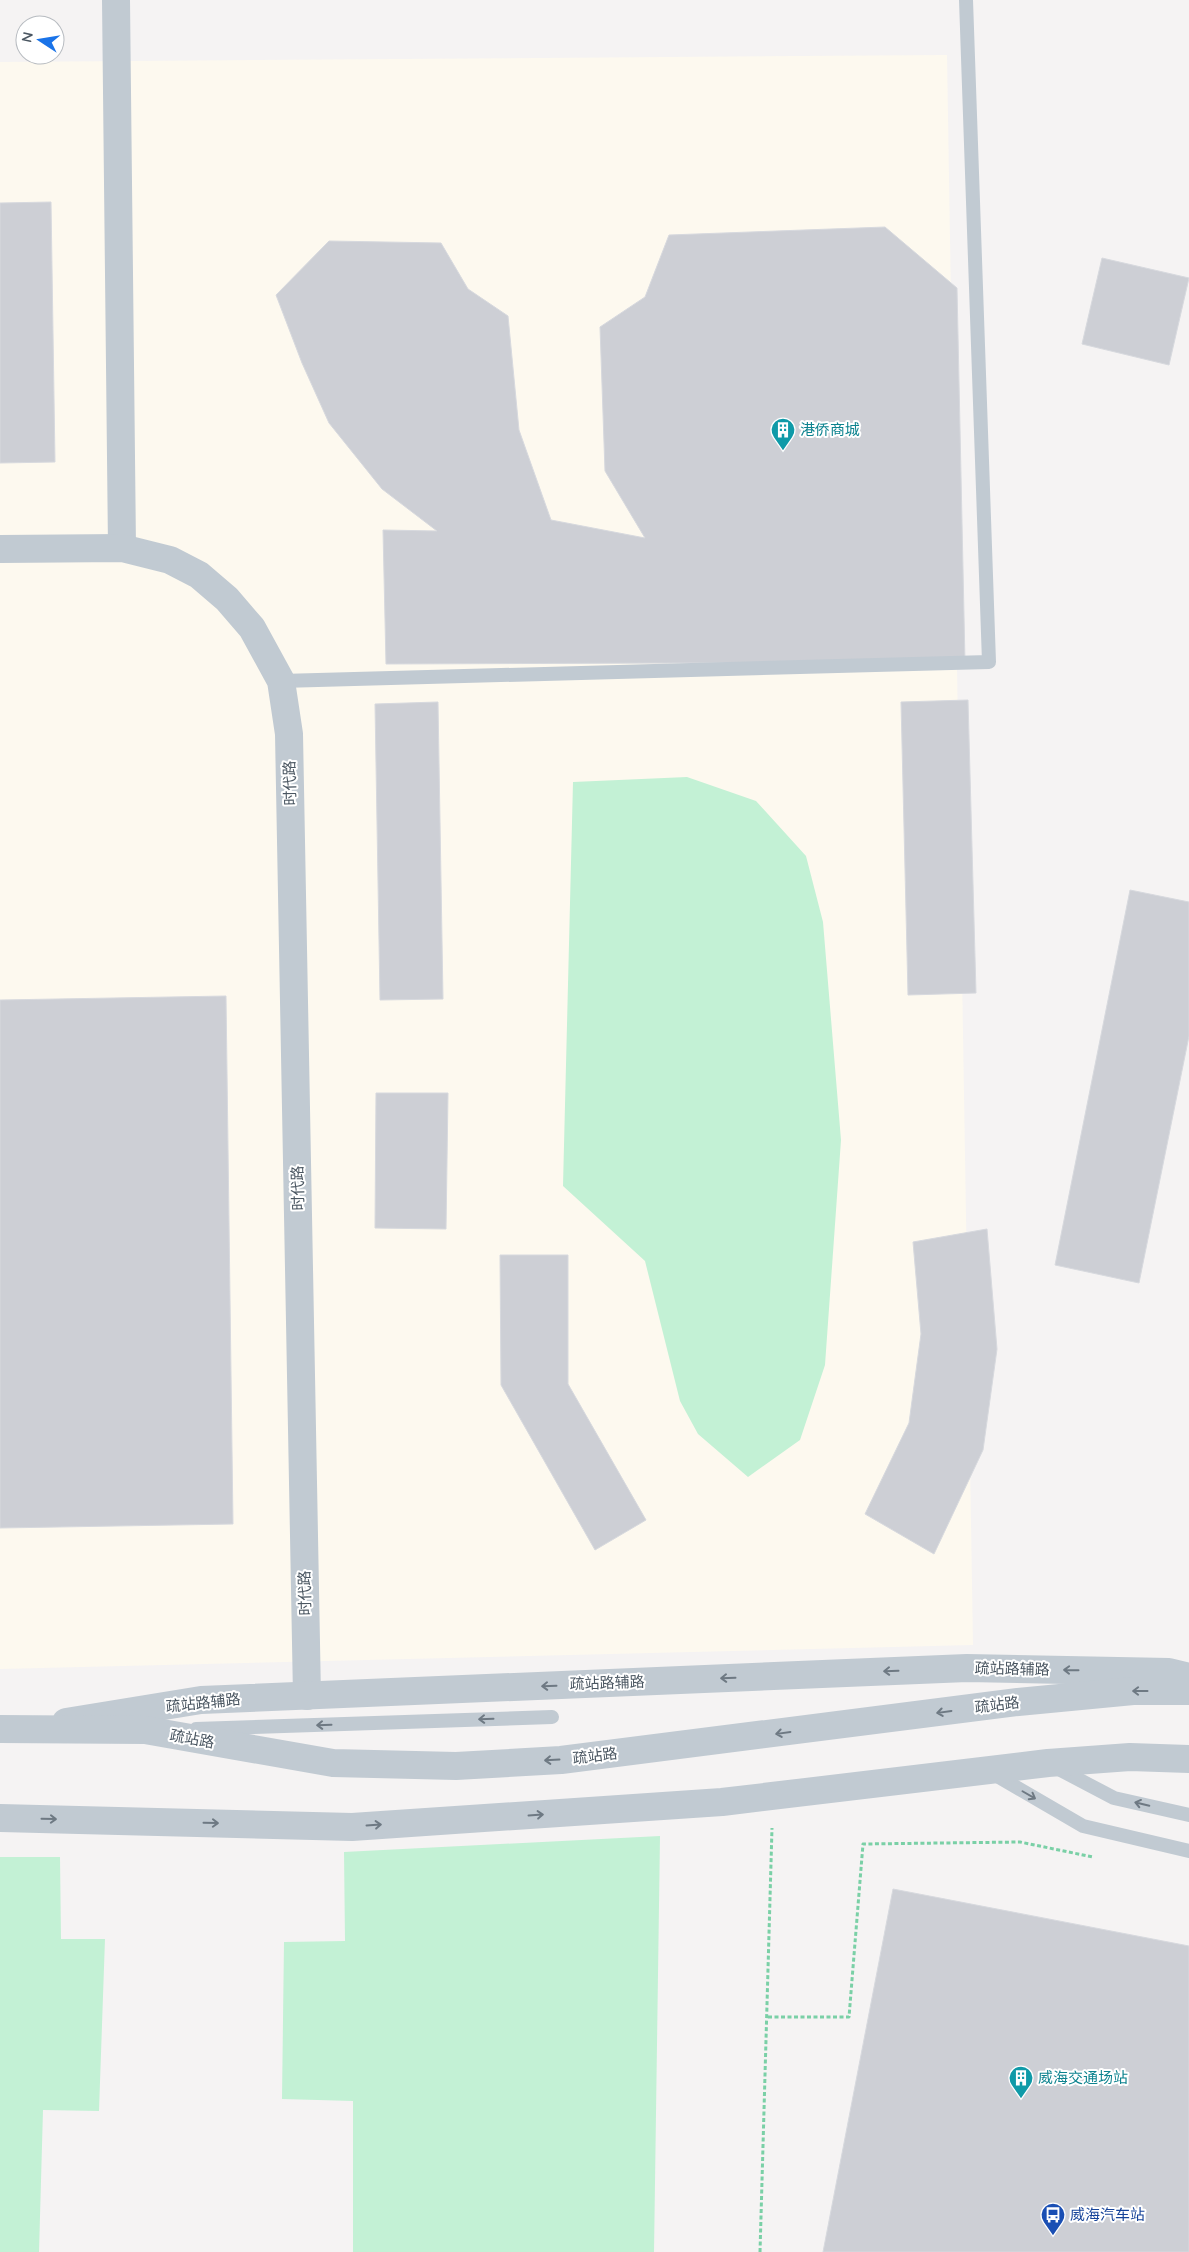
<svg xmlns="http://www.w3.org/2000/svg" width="1189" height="2252" viewBox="0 0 1189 2252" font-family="Quicksand,'Noto Sans SC',sans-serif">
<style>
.commercial{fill:#fdf9ef}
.green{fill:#c3f1d5}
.building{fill:#cdcfd5;stroke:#d7d9de}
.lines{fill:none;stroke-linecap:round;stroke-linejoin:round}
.path{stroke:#7ad0a6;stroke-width:3;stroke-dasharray:4 2.5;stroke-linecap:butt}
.service{stroke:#c1cad2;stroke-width:14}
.minor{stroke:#c1cad2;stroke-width:28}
.tertiary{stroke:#c1cad2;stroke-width:28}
.oneway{stroke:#6e7983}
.labels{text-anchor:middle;stroke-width:4;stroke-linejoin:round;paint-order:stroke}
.culture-label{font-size:15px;fill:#0d838f;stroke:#fff;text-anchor:start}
.street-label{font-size:15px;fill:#4a5661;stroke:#fff}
.transit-label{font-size:15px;fill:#164399;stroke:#fff;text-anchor:start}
</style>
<rect width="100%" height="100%" fill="#f5f3f3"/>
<!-- commercial -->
<polygon class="commercial" points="947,55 973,1645 0,1669 0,62"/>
<!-- green -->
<g class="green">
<polygon points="687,777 756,801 806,856 823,922 841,1140 825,1365 800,1440 748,1477 698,1434 680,1401 645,1261 563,1186 573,782"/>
<polygon points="660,1836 654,2252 353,2252 353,2101 282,2099 284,1942 345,1941 344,1852"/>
<polygon points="0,1857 60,1857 61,1939 105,1939 99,2111 43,2110 39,2252 0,2252"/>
</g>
<!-- building -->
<g class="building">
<polygon points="51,202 55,462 0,463 0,203"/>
<polygon points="885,227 957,288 965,662 386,664 383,530 437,531 382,489 329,423 302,363 276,295 329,241 441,243 468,289 508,316 519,430 551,520 645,538 605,471 600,327 645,297 669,235"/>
<polygon points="1102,258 1189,278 1169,365 1082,344"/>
<polygon points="968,700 976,993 908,995 901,702"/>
<polygon points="438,702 443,999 380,1000 375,704"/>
<polygon points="1130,890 1189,902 1189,1036 1139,1283 1055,1265"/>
<polygon points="226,996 233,1524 0,1528 0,1000"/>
<polygon points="376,1093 448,1093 446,1229 375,1228"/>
<polygon points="987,1229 997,1349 983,1450 934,1554 865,1514 909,1423 921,1334 913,1242"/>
<polygon points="500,1255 568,1255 568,1384 646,1520 595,1550 501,1385"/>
<polygon points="893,1889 1189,1946 1189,2252 823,2252"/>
</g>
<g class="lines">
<!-- path -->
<g class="path">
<polyline points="768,2017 849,2017 863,1844 1020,1842 1093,1857"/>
<polyline points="760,2252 772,1828"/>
</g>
<!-- service -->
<g class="service">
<polyline points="281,681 989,662 966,0"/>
<polyline points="196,1729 552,1717"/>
<polyline points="1055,1767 1114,1798 1189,1815"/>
<polyline points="992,1773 1083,1826 1189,1851"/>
</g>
<!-- minor -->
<g class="minor">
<polyline points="116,0 122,548"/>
<polyline points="0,549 122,548 170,560 199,575 227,599 252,628 281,681 289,734 307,1696"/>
<polyline points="66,1722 201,1700 967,1668 1169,1672 1189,1677"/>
</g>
<!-- tertiary -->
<g class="tertiary">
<polyline points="0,1729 145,1730 333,1763 456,1766 561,1760 1018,1702 1133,1691 1189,1691"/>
<polyline points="0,1818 352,1827 722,1802 1048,1763 1130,1757 1189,1759"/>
</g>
</g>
<!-- one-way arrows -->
<defs><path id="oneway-shaft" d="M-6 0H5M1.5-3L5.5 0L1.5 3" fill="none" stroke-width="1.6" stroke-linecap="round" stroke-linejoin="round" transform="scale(1.25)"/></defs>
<g class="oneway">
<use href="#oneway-shaft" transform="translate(1071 1670) rotate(-179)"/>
<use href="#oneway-shaft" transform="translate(891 1671) rotate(178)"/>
<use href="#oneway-shaft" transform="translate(728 1678) rotate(178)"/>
<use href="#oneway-shaft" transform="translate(549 1686) rotate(178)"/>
<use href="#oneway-shaft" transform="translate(1140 1691) rotate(180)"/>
<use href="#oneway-shaft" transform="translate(944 1712) rotate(172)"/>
<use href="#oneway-shaft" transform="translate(486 1719) rotate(178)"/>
<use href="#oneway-shaft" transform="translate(324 1725) rotate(178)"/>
<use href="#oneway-shaft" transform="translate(783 1733) rotate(172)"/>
<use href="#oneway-shaft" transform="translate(552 1760) rotate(177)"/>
<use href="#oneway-shaft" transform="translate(1029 1795) rotate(30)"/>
<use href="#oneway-shaft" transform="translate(1142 1804) rotate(-167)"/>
<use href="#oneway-shaft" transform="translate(536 1815) rotate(-4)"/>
<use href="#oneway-shaft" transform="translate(49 1819) rotate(1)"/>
<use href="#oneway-shaft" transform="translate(211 1823) rotate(1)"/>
<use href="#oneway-shaft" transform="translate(374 1825) rotate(-4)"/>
</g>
<!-- icons -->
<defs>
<symbol id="building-pin" viewBox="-11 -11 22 30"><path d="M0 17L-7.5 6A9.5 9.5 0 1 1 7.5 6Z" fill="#0f9aa8" stroke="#fff"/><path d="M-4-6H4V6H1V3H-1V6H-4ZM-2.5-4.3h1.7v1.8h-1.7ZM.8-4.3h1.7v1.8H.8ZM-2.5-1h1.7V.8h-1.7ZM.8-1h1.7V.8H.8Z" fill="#fff"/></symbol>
<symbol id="bus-pin" viewBox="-11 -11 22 30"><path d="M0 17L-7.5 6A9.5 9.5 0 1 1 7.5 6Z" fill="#1a4fb4" stroke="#fff"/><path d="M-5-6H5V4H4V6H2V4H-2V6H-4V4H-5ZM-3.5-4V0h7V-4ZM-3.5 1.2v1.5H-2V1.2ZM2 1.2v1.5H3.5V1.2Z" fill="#fff"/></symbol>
</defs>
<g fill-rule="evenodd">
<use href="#building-pin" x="769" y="416" width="28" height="38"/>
<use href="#building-pin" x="1007" y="2064" width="28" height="38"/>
<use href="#bus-pin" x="1039" y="2201" width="28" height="38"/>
</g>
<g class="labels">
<!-- culture labels -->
<g class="culture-label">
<text x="800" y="435">港侨商城</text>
<text x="1038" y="2083">威海交通场站</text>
</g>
<!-- street labels -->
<g class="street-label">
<text transform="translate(290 783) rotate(-91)" y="5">时代路</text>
<text transform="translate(298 1188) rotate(-91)" y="5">时代路</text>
<text transform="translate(305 1593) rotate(-91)" y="5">时代路</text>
<text transform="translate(1012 1669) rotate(1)" y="5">疏站路辅路</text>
<text transform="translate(607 1683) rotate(-2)" y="5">疏站路辅路</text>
<text transform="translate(203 1703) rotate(-6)" y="5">疏站路辅路</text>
<text transform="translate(997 1705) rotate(-7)" y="5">疏站路</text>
<text transform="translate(192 1739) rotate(10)" y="5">疏站路</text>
<text transform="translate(595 1756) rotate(-7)" y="5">疏站路</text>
</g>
<!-- transit labels -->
<g class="transit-label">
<text x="1070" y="2220">威海汽车站</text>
</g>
</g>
<!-- north arrow -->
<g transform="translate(40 40) rotate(282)"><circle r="24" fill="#ffffff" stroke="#b7bbc0"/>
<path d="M0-4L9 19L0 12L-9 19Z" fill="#1a73e8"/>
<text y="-8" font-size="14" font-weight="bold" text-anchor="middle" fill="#4a5661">N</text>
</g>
</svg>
